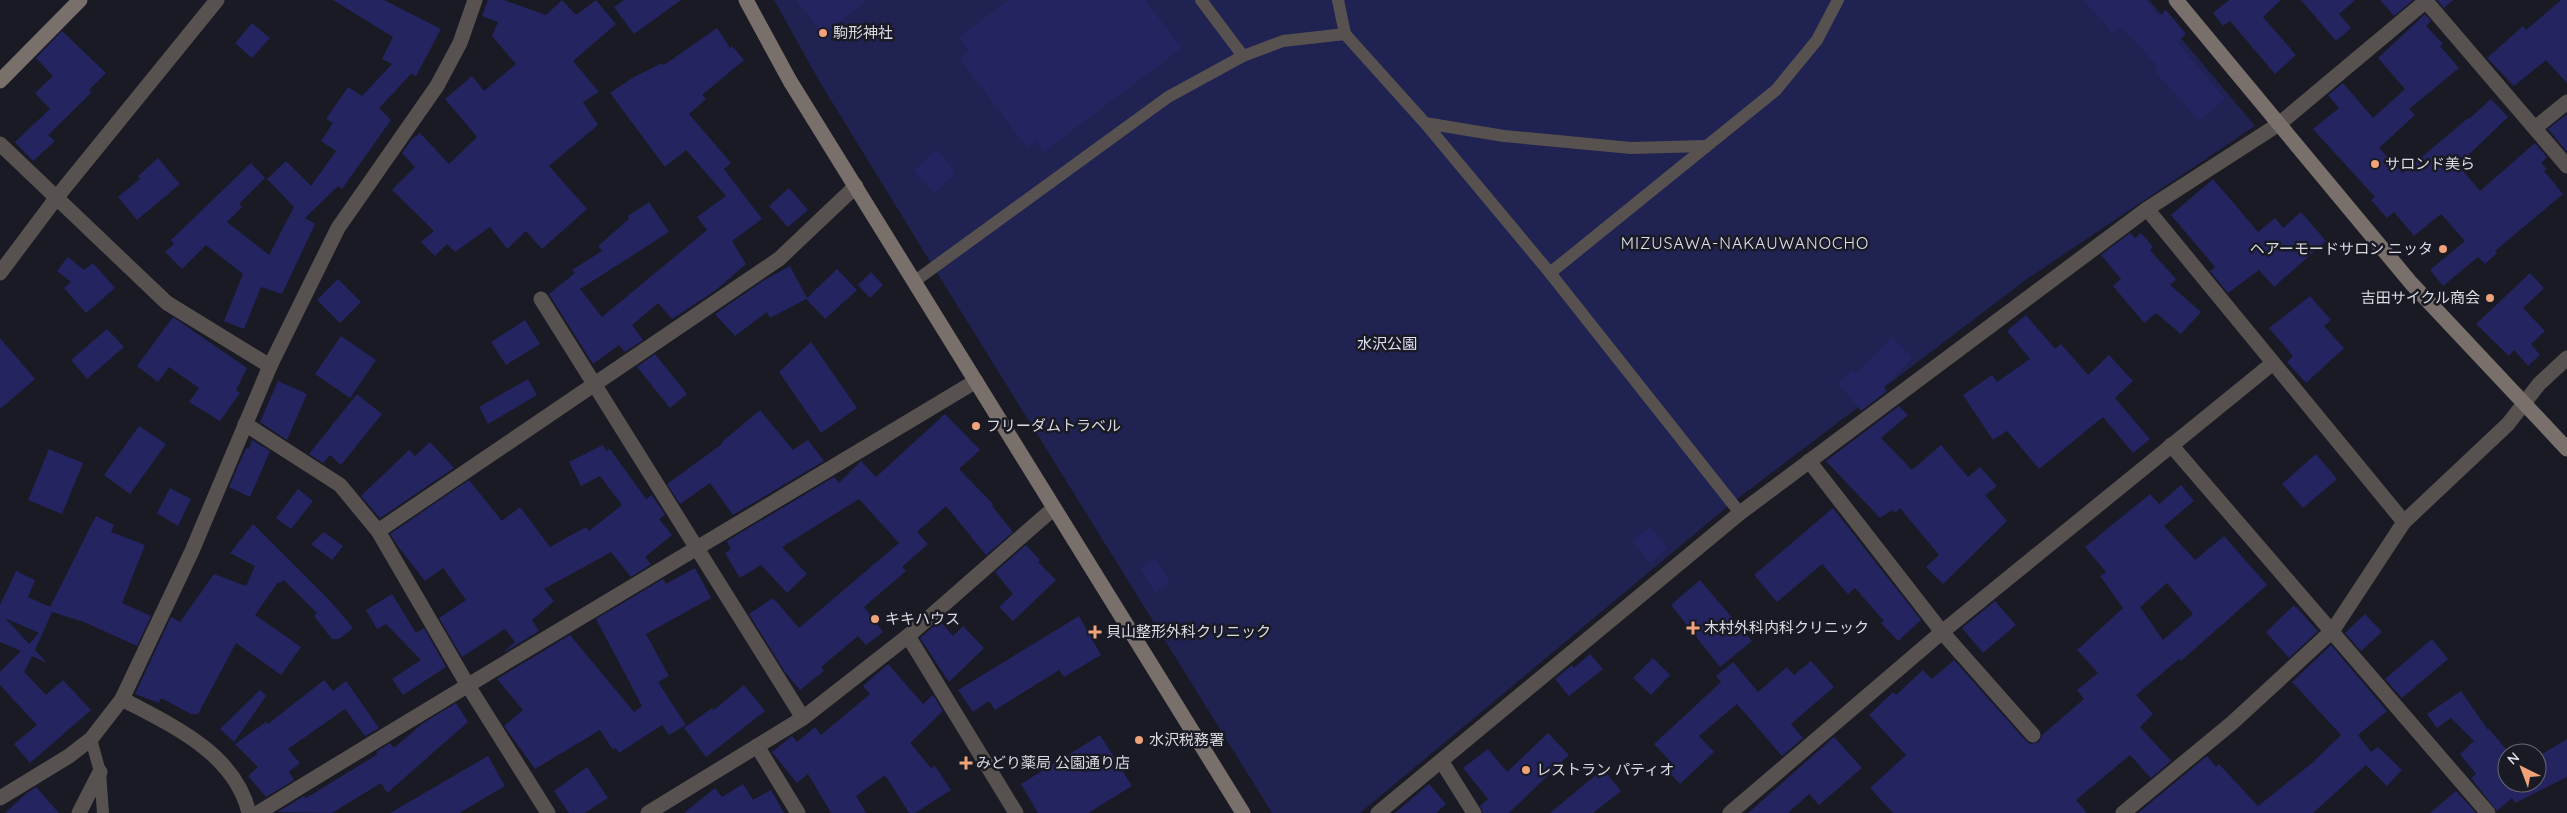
<svg xmlns="http://www.w3.org/2000/svg" width="2567" height="813" viewBox="0 0 2567 813" font-family="Quicksand,'Noto Sans JP',sans-serif">
<style>
.green{fill:#202251}
.building{fill:#242461;fill-rule:evenodd}
.lines{fill:none;stroke-linecap:round;stroke-linejoin:round}
.lane{stroke:#57514f;stroke-width:12}
.street{stroke:#57514f;stroke-width:15}
.secondary{stroke:#79706c;stroke-width:15}
.poi-dot{fill:#f0a27a;stroke:#191a24;stroke-width:2}
.labels{text-anchor:middle;stroke-width:5;stroke-linejoin:round;paint-order:stroke}
.poi-label{font-size:15px;fill:#dbdce3;stroke:#191a24;text-anchor:start}
.park-label{font-size:15px;fill:#dce0f3;stroke:#191a24}
.neighbourhood-label{font-size:16px;letter-spacing:1px;fill:#dee0ee;stroke:#191a24}
</style>
<rect width="100%" height="100%" fill="#191a24"/>
<!-- green -->
<polygon class="green" points="774,0 2149,0 2255,126 2027,279 1732,503 1360,813 1272,813 921,247 821,84"/>
<!-- building -->
<g class="building">
<polygon points="333,0 384,0 441,29 416,76 411,74 379,108 391,120 342,189 338,186 305,218 315,224 282,294 261,287 244,329 224,321 243,274 206,245 182,269 165,252 174,244 171,240 251,163 265,178 239,204 242,207 227,222 269,255 294,207 267,179 286,161 311,186 336,151 321,141 333,123 326,119 348,87 362,96 392,64 382,59 393,37"/>
<polygon points="488,0 504,0 546,15 562,0 576,15 596,0 616,24 573,61 599,92 583,102 598,125 549,166 587,209 542,249 526,231 507,249 490,227 455,252 447,244 435,256 421,242 434,231 392,190 415,167 402,153 412,139 420,133 449,164 477,137 445,99 472,76 484,91 516,64 492,36 498,22 482,16"/>
<polygon points="624,0 681,0 634,34 614,7"/>
<polygon points="796,0 868,0 823,35"/>
<polygon points="1008,0 1145,0 1182,48 1044,152 1036,141 1027,148 959,58 969,51 959,37"/>
<polygon points="2084,0 2145,0 2159,16 2166,10 2186,34 2177,42 2225,99 2199,121 2154,70 2158,67 2122,27 2113,34"/>
<polygon points="2229,0 2281,0 2263,17 2296,55 2275,74 2230,21 2223,26 2213,13"/>
<polygon points="2301,0 2355,0 2339,14 2351,28 2336,41"/>
<polygon points="2380,0 2413,0 2394,16"/>
<polygon points="2437,0 2453,0 2444,8"/>
<polygon points="2561,0 2567,0 2567,83 2546,60 2514,86 2487,58 2523,26 2526,30"/>
<polygon points="2425,14 2431,21 2426,26 2443,44 2440,46 2459,68 2409,109 2415,115 2379,148 2403,173 2468,118 2469,119 2491,99 2508,117 2458,165 2480,191 2535,143 2547,157 2541,163 2547,169 2544,171 2563,194 2495,251 2497,253 2485,264 2478,257 2443,286 2430,270 2465,241 2441,214 2414,236 2394,212 2387,218 2371,200 2375,197 2313,129 2339,108 2328,95 2343,83 2373,118 2405,89 2378,58"/>
<polygon points="252,23 270,38 252,58 235,43"/>
<polygon points="717,28 730,48 732,46 744,60 702,95 706,99 689,114 731,163 724,169 762,219 732,241 746,264 716,290 672,319 658,303 632,325 643,340 625,352 619,345 593,364 549,294 575,273 572,270 602,251 598,246 629,219 628,216 649,202 669,232 580,289 602,317 707,230 697,217 726,196 686,150 665,167 610,93 634,77 662,63 664,65"/>
<polygon points="62,31 106,73 89,90 92,92 48,135 55,141 33,161 15,142 50,109 35,93 53,76 36,58"/>
<polygon points="2567,114 2567,152 2548,129"/>
<polygon points="937,150 956,173 934,193 914,170"/>
<polygon points="158,158 180,184 137,220 118,197 140,179 138,176"/>
<polygon points="2213,179 2258,232 2275,218 2283,228 2301,212 2326,241 2274,287 2259,270 2228,293 2210,271 2215,267 2171,215"/>
<polygon points="789,188 808,210 788,227 769,206"/>
<polygon points="2130,233 2135,238 2141,233 2153,247 2150,250 2176,279 2170,285 2201,312 2181,334 2156,313 2144,323 2113,286 2121,279 2101,255"/>
<polygon points="68,257 84,270 93,263 115,288 86,313 64,288 71,282 57,271"/>
<polygon points="790,266 807,298 837,269 857,290 825,319 806,299 770,318 767,312 735,336 715,314 766,279"/>
<polygon points="871,272 883,285 870,298 858,285"/>
<polygon points="2530,273 2544,288 2523,308 2545,331 2531,344 2540,355 2528,366 2514,350 2509,356 2476,324"/>
<polygon points="338,279 361,302 340,323 317,300"/>
<polygon points="2310,296 2331,320 2324,326 2344,348 2306,383 2287,362 2293,356 2269,328"/>
<polygon points="2026,315 2055,349 2061,344 2088,375 2109,355 2133,381 2115,398 2150,439 2133,453 2103,417 2039,469 2007,431 1993,440 1963,395 1992,375 1997,382 2030,359 2007,331"/>
<polygon points="173,317 247,368 236,390 240,393 220,421 189,402 199,388 169,367 158,382 137,366"/>
<polygon points="525,320 540,344 506,365 491,342"/>
<polygon points="107,329 124,347 87,379 71,360"/>
<polygon points="341,336 376,360 350,398 315,374"/>
<polygon points="1892,337 1913,357 1884,387 1887,391 1861,411 1838,383 1852,370 1855,374"/>
<polygon points="0,338 35,379 0,409"/>
<polygon points="811,342 857,408 821,433 779,372"/>
<polygon points="655,354 687,394 670,408 637,367"/>
<polygon points="528,379 537,395 488,424 479,407"/>
<polygon points="278,381 307,394 287,440 260,422"/>
<polygon points="357,394 382,414 341,465 330,455 323,463 309,454"/>
<polygon points="1899,406 1908,415 1881,438 1912,470 1941,445 1968,477 1980,467 1997,486 1985,495 2007,521 1943,584 1926,567 1939,555 1900,508 1895,513 1892,510 1880,518 1826,461"/>
<polygon points="760,410 793,450 808,440 824,461 733,515 710,483 680,504 667,484 722,444 721,443"/>
<polygon points="945,414 980,450 959,469 993,504 992,506 1013,532 986,555 946,506 917,532 928,544 902,567 906,571 864,607 883,632 866,645 858,636 821,667 824,671 800,690 785,672 749,614 773,598 799,628 899,543 859,499 782,547 807,574 787,593 761,565 740,578 725,553 731,549 727,541 834,477 839,483 861,461 876,477"/>
<polygon points="139,426 166,444 130,494 104,475"/>
<polygon points="252,440 270,451 250,497 229,487 246,448 249,449"/>
<polygon points="430,442 454,468 380,518 361,496 409,450 415,456"/>
<polygon points="603,445 606,451 610,449 646,499 652,495 665,515 659,519 672,535 645,557 651,564 631,577 611,552 544,589 554,601 532,620 539,631 503,653 515,642 505,629 462,657 439,618 466,600 443,568 425,581 400,549 390,534 469,480 502,521 520,507 550,547 586,527 589,531 622,505 600,476 581,486 569,462"/>
<polygon points="49,449 83,463 62,514 28,500"/>
<polygon points="2316,454 2337,479 2303,508 2282,484"/>
<path d="M2181 485 2194 501 2164 526 2195 560 2224 536 2267 585 2181 661 2179 659 2136 695 2153 714 2140 727 2171 761 2151 778 2130 755 2076 800 2087 813H1893L1870 788 1906 755 1869 715 1893 692 1896 695 1923 670 1932 679 1954 660 2026 741 2030 744 2039 742 2042 735 2084 699 2077 690 2098 673 2077 650 2123 608 2100 576 2106 572 2085 547 2150 494 2159 504ZM2167 583 2193 614 2163 640 2140 607Z"/>
<polygon points="170,488 191,499 178,526 157,513"/>
<polygon points="298,489 313,501 291,529 276,518"/>
<polygon points="1833,508 1921,620 1898,641 1881,623 1884,621 1855,588 1848,594 1822,564 1777,602 1754,575"/>
<path d="M96 516 114 525 111 532 145 545 122 603 151 616 137 646 84 622 52 612 35 650 47 663 32 656 24 672 46 695 63 680 91 710 30 763 14 744 37 725 0 685V672L21 651 0 642V605L16 571 35 580 28 597 50 607ZM5 618 39 633 29 644Z"/>
<polygon points="253,524 331,602 353,628 339,639 332,639 314,616 317,613 284,580 280,583 278,582 255,615 301,647 281,675 236,643 198,714 191,714 161,698 159,703 135,694 171,617 180,622 214,574 246,586 255,566 230,553"/>
<polygon points="1650,527 1668,548 1650,563 1632,541"/>
<polygon points="324,532 343,546 332,560 311,544"/>
<polygon points="1026,545 1040,560 1038,562 1056,580 1013,621 999,607 1013,594 995,572"/>
<polygon points="1155,558 1170,583 1155,593 1140,568"/>
<polygon points="695,568 711,598 646,634 669,676 658,682 686,725 669,735 662,725 619,753 616,748 613,750 600,730 535,769 504,726 523,710 497,679 570,635 634,712 642,706 596,619 663,579 666,584"/>
<polygon points="1700,580 1752,641 1720,667 1671,605"/>
<polygon points="392,594 416,633 424,628 446,667 403,695 392,679 421,660 386,624 377,629 366,610"/>
<polygon points="1995,601 2016,625 1983,653 1962,628"/>
<polygon points="2294,605 2318,631 2289,658 2266,632"/>
<polygon points="2365,614 2382,632 2361,651 2345,633"/>
<polygon points="1079,616 1101,655 1064,677 1059,670 995,710 989,701 973,712 958,690"/>
<polygon points="940,621 953,636 963,626 984,648 949,682 920,638"/>
<polygon points="2432,639 2448,659 2402,698 2385,679"/>
<polygon points="2331,645 2387,711 2358,735 2371,752 2378,747 2402,770 2387,786 2366,765 2313,813 2138,813 2207,756 2216,767 2219,764 2258,806 2312,763 2341,735 2292,682"/>
<polygon points="1590,654 1603,669 1569,696 1555,679 1572,665 1574,668"/>
<polygon points="1653,658 1670,675 1651,695 1633,678"/>
<polygon points="1811,661 1834,687 1791,724 1803,738 1782,756 1737,704 1699,736 1714,752 1680,784 1663,766 1669,760 1654,744 1721,682 1716,676 1733,662 1758,692 1787,667 1794,675"/>
<polygon points="888,664 923,704 933,695 943,711 910,743 931,768 935,766 951,790 915,813 909,813 885,775 856,796 866,813 831,813 808,774 797,783 772,752 792,736 797,742 815,727 821,735 870,694 863,686"/>
<polygon points="324,680 333,691 346,681 379,728 365,736 345,709 288,749 300,763 289,772 294,780 266,797 248,776 258,767 235,744 266,722 268,724"/>
<polygon points="744,685 765,711 706,757 684,728 712,708 714,710"/>
<polygon points="260,690 266,696 234,742 220,729"/>
<polygon points="2461,691 2488,730 2489,729 2509,753 2507,753 2507,783 2537,783 2537,757 2567,739 2567,777 2515,803 2512,798 2497,811 2471,778 2476,774 2460,754 2474,741 2451,718 2437,728 2427,714"/>
<polygon points="456,703 468,722 387,793 381,783 332,813 278,812 304,796 306,798 378,754 376,752 390,743 394,748 422,724"/>
<polygon points="1548,733 1569,755 1509,813 1483,813 1480,806 1488,799 1463,768 1488,749 1507,772"/>
<polygon points="1100,735 1132,786 1088,813 1038,813 1021,784"/>
<polygon points="1834,737 1862,768 1819,805 1809,794 1788,813 1748,813"/>
<polygon points="488,756 505,786 459,813 390,813"/>
<polygon points="587,767 608,798 585,813 569,813 554,791"/>
<polygon points="1603,769 1621,791 1593,813 1550,813"/>
<polygon points="743,784 753,800 771,790 784,813 684,813 715,788 722,797"/>
<polygon points="1429,784 1446,804 1436,813 1395,813"/>
<polygon points="36,787 59,813 5,813 27,793"/>
<polygon points="2456,791 2476,813 2430,813"/>
</g>
<g class="lines">
<!-- lane -->
<g class="lane">
<polyline points="1201,0 1243,56"/>
<polyline points="1338,0 1345,34"/>
<polyline points="1425,123 1504,136 1631,148 1705,146"/>
<polyline points="1550,273 1776,90 1817,40 1838,0"/>
<polyline points="915,281 1168,97 1243,56 1283,41 1345,34 1425,123 1550,273 1740,513"/>
<polyline points="91,739 100,772 103,813"/>
</g>
<!-- street -->
<g class="street">
<polyline points="2425,0 2567,166"/>
<polyline points="2535,128 2567,102"/>
<polyline points="0,144 167,303 270,366"/>
<polyline points="2147,209 2404,522"/>
<polyline points="0,273 57,197 217,0"/>
<polyline points="541,299 803,718"/>
<polyline points="245,424 340,485 378,531 467,684 548,813"/>
<polyline points="2171,445 2488,813"/>
<polyline points="1809,461 1942,632 2033,735"/>
<polyline points="378,531 779,259 856,186"/>
<polyline points="908,636 1016,813"/>
<path d="M122 699C171 725 235 753 249 813"/>
<polyline points="757,746 798,813"/>
<polyline points="1442,762 1474,813"/>
<polyline points="0,798 69,756 91,739 122,699 192,551 270,366 338,228 437,86 460,43 475,0"/>
<polyline points="79,813 100,772"/>
<path d="M258 813C496 666 737 525 976 381"/>
<polyline points="648,813 803,718 908,636 1054,508"/>
<polyline points="1378,813 1740,513 2147,209 2279,124 2426,1"/>
<polyline points="1730,813 1942,632 2273,363"/>
<polyline points="2123,813 2232,723 2333,630 2404,522 2508,424 2539,384 2567,358"/>
</g>
<!-- secondary -->
<g class="secondary">
<polyline points="746,0 790,81 1243,813"/>
<polyline points="2176,0 2411,283 2567,449"/>
<polyline points="0,81 80,0"/>
</g>
</g>
<!-- markers -->
<g class="poi-dot">
<circle cx="823" cy="33" r="5"/>
<circle cx="2375" cy="164" r="5"/>
<circle cx="2443" cy="249" r="5"/>
<circle cx="2490" cy="298" r="5"/>
<circle cx="976" cy="426" r="5"/>
<circle cx="875" cy="619" r="5"/>
<path d="M1690.5 620.5h5v5h5v5h-5v5h-5v-5h-5v-5h5z"/>
<path d="M1092.5 624.5h5v5h5v5h-5v5h-5v-5h-5v-5h5z"/>
<circle cx="1139" cy="740" r="5"/>
<path d="M963.5 755.5h5v5h5v5h-5v5h-5v-5h-5v-5h5z"/>
<circle cx="1526" cy="770" r="5"/>
</g>
<g class="labels">
<!-- poi labels -->
<g class="poi-label">
<text x="833" y="38">駒形神社</text>
<text x="2385" y="169">サロンド美ら</text>
<text x="2433" y="254" text-anchor="end">ヘアーモードサロン ニッタ</text>
<text x="2480" y="303" text-anchor="end">吉田サイクル商会</text>
<text x="986" y="431">フリーダムトラベル</text>
<text x="885" y="624">キキハウス</text>
<text x="1704" y="633">木村外科内科クリニック</text>
<text x="1106" y="637">貝山整形外科クリニック</text>
<text x="1149" y="745">水沢税務署</text>
<text x="976" y="768">みどり薬局 公園通り店</text>
<text x="1536" y="775">レストラン パティオ</text>
</g>
<!-- park labels -->
<g class="park-label">
<text x="1387" y="349">水沢公園</text>
</g>
<!-- neighbourhood labels -->
<g class="neighbourhood-label">
<text x="1745" y="249">MIZUSAWA-NAKAUWANOCHO</text>
</g>
</g>
<!-- north arrow -->
<g transform="translate(2522 768) rotate(318)"><circle r="24" fill="#191a24" stroke="#676870"/>
<path d="M0-4L9 19L0 12L-9 19Z" fill="#f0a27a"/>
<text y="-8" font-size="14" font-weight="bold" text-anchor="middle" fill="#dbdce3">N</text>
</g>
</svg>
